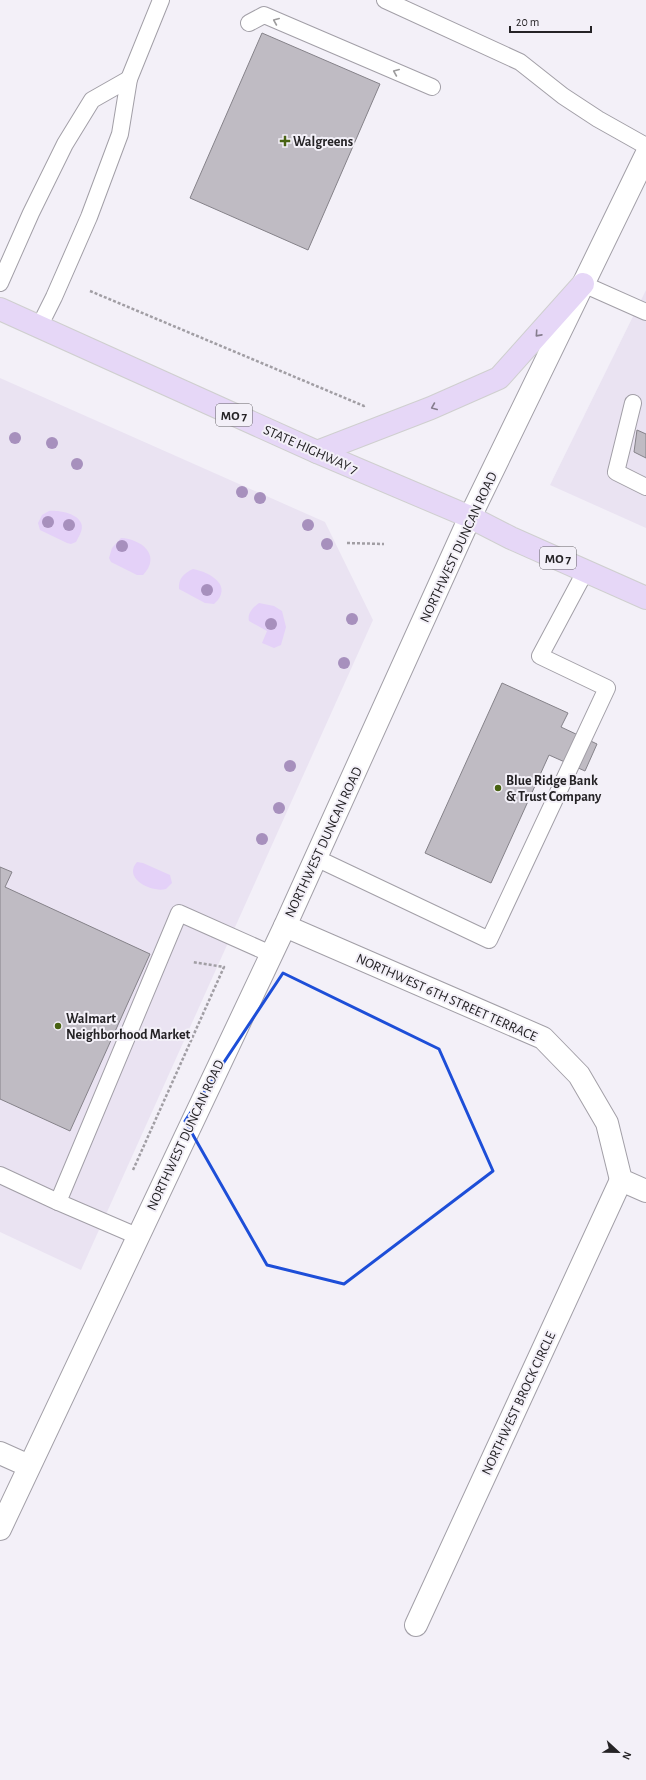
<svg xmlns="http://www.w3.org/2000/svg" width="646" height="1780" viewBox="0 0 646 1780" font-family="'Alegreya Sans',sans-serif">
<style>
.built{fill:#eae3f2}
.green{fill:#e4d1f8}
.building{fill:#bfbbc3;stroke:#858289}
.lines{fill:none;stroke-linecap:round;stroke-linejoin:round}
.service-casing{stroke:#a29fa7;stroke-width:18}
.minor-casing{stroke:#a29fa7;stroke-width:24}
.tertiary-casing{stroke:#a29fa7;stroke-width:24}
.primary-casing{stroke:#cfcfcf;stroke-width:24}
.path{stroke:#a19ea4;stroke-width:2.5;stroke-dasharray:3 2;stroke-linecap:butt}
.service{stroke:#fff;stroke-width:16}
.minor{stroke:#fff;stroke-width:22}
.tertiary{stroke:#fff;stroke-width:22}
.primary{stroke:#e6d7f7;stroke-width:22}
.tree{fill:#a790bd}
.oneway{stroke:#9d9c9d}
.oneway2{stroke:#867d8e}
.marked{fill:none;stroke:#1d4ed8;stroke-width:3;stroke-linejoin:round}
.poi-dot{fill:#486212;stroke:#f3f0f8;stroke-width:1.5}
.labels{text-anchor:middle;stroke-width:4;stroke-linejoin:round;paint-order:stroke}
.shield{fill:#f3f0f8;stroke:#636065;stroke-width:1}
.shield-label{font-size:13px;font-weight:bold;fill:#252326}
.poi-label{font-size:14px;font-weight:bold;fill:#252326;stroke:#f3f0f8;text-anchor:start}
.street-label{font-size:14px;fill:#252326;stroke:#f3f0f8}
</style>
<rect width="100%" height="100%" fill="#f3f0f8"/>
<!-- built -->
<g class="built">
<polygon points="646,290 646,528 550,485"/>
<polygon points="0,378 325,522 373,620 81,1270 0,1232"/>
</g>
<!-- green -->
<g class="green">
<path d="M49 511C57 510 77 513 81 523 84 529 79 536 76 542L71 544 67 543 40 530 38 523 42 515Z"/>
<path d="M121 538C141 539 162 555 143 575H137L111 562 109 558 112 548Z"/>
<path d="M193 569C210 572 234 586 214 604L205 603 179 589C178 579 184 573 193 569Z"/>
<path d="M259 603 274 606 282 611 286 627 281 645 274 648 262 643 267 631 249 621C247 614 253 607 259 603Z"/>
<path d="M137 862 143 863 170 875 172 883 166 889C153 893 122 879 137 862Z"/>
</g>
<!-- building -->
<g class="building">
<polygon points="262,33 380,84 308,250 190,198"/>
<polygon points="637,430 646,434 646,458 634,452"/>
<polygon points="502,683 568,713 561,727 597,744 585,771 549,755 491,883 425,853"/>
<polygon points="0,867 12,872 5,887 150,954 70,1131 0,1099"/>
</g>
<g class="lines">
<defs>
<g id="service">
<polyline points="385,0 520,62 563,96 598,119 646,146"/>
<polyline points="249,23 264,15 432,87"/>
<polyline points="0,283 31,213 65,144 92,100 129,79"/>
<polyline points="583,284 646,312"/>
<polyline points="39,327 54,297 89,217 120,134 129,79 161,0"/>
<polyline points="633,403 616,472 646,487"/>
<polyline points="316,858 489,940 607,688 540,656 586,570"/>
<polyline points="0,1175 58,1202"/>
<polyline points="137,1236 58,1202 179,913 271,954"/>
</g>
<g id="minor">
<polyline points="285,926 543,1038 579,1075 607,1123 621,1180 646,1191"/>
<polyline points="0,1453 29,1466"/>
<polyline points="416,1625 621,1180"/>
</g>
<polyline id="tertiary" points="0,1529 285,926 470,517 646,155"/>
<g id="primary">
<polyline points="0,309 317,452 470,517 511,538 646,598"/>
<polyline points="317,452 431,408 499,378 583,284"/>
</g>
</defs>
<!-- service casing -->
<use href="#service" class="service-casing"/>
<!-- minor casing -->
<use href="#minor" class="minor-casing"/>
<!-- tertiary casing -->
<use href="#tertiary" class="tertiary-casing"/>
<!-- primary casing -->
<use href="#primary" class="primary-casing"/>
<!-- path -->
<g class="path">
<polyline points="90,291 364,406 366,405"/>
<polyline points="347,543 384,544"/>
<polyline points="133,1170 224,967 192,962"/>
</g>
<!-- service -->
<use href="#service" class="service"/>
<!-- minor -->
<use href="#minor" class="minor"/>
<!-- tertiary -->
<use href="#tertiary" class="tertiary"/>
<!-- primary -->
<use href="#primary" class="primary"/>
</g>
<!-- trees -->
<g class="tree">
<circle cx="15" cy="438" r="6"/>
<circle cx="52" cy="443" r="6"/>
<circle cx="77" cy="464" r="6"/>
<circle cx="242" cy="492" r="6"/>
<circle cx="260" cy="498" r="6"/>
<circle cx="48" cy="522" r="6"/>
<circle cx="69" cy="525" r="6"/>
<circle cx="308" cy="525" r="6"/>
<circle cx="327" cy="544" r="6"/>
<circle cx="122" cy="546" r="6"/>
<circle cx="207" cy="590" r="6"/>
<circle cx="352" cy="619" r="6"/>
<circle cx="271" cy="624" r="6"/>
<circle cx="344" cy="663" r="6"/>
<circle cx="290" cy="766" r="6"/>
<circle cx="279" cy="808" r="6"/>
<circle cx="262" cy="839" r="6"/>
</g>
<!-- one-way arrows -->
<defs><path id="oneway-chevron" d="M-2-3.5L2.5 0L-2 3.5" fill="none" stroke-width="1.6" stroke-linecap="round" stroke-linejoin="round"/></defs>
<g class="oneway">
<use href="#oneway-chevron" transform="translate(276 21) rotate(-157)"/>
<use href="#oneway-chevron" transform="translate(396 72) rotate(-157)"/>
</g>
<g class="oneway2">
<use href="#oneway-chevron" transform="translate(538 334) rotate(132)"/>
<use href="#oneway-chevron" transform="translate(434 407) rotate(157)"/>
</g>
<!-- marked area -->
<path class="marked" d="M283 973 439 1049 493 1171 344 1284 267 1265 185 1121Z"/>
<!-- markers -->
<g class="poi-dot">
<path d="M283 135h4v4h4v4h-4v4h-4v-4h-4v-4h4z"/>
<circle cx="498" cy="788" r="4"/>
<circle cx="58" cy="1026" r="4"/>
</g>
<g class="labels">
<!-- shield labels -->
<g class="shield">
<rect x="216" y="404" width="36" height="22" rx="3"/>
<rect x="540" y="547" width="36" height="22" rx="3"/>
</g>
<g class="shield-label">
<text x="234" y="420">MO 7</text>
<text x="558" y="563">MO 7</text>
</g>
<!-- poi labels -->
<g class="poi-label">
<text x="293" y="146">Walgreens</text>
<text x="506" y="785">Blue Ridge Bank<tspan x="506" dy="16">&amp; Trust Company</tspan></text>
<text x="66" y="1023">Walmart<tspan x="66" dy="16">Neighborhood Market</tspan></text>
</g>
<!-- street labels -->
<g class="street-label">
<text transform="translate(311 449) rotate(24)" y="5">STATE HIGHWAY 7</text>
<text transform="translate(458 547) rotate(-65)" y="5">NORTHWEST DUNCAN ROAD</text>
<text transform="translate(323 842) rotate(-65)" y="5">NORTHWEST DUNCAN ROAD</text>
<text transform="translate(447 997) rotate(24)" y="5">NORTHWEST 6TH STREET TERRACE</text>
<text transform="translate(185 1135) rotate(-65)" y="5">NORTHWEST DUNCAN ROAD</text>
<text transform="translate(518 1403) rotate(-65)" y="5">NORTHWEST BROCK CIRCLE</text>
</g>
</g>
<!-- north arrow -->
<g transform="translate(618 1752) rotate(112)" stroke="#f3f0f8" stroke-width="3" paint-order="stroke">
<path d="M0-3L7 15L0 10L-7 15Z" fill="#252326"/>
<text y="-6" font-size="11" font-weight="bold" text-anchor="middle" fill="#252326">N</text>
</g>
<!-- scale -->
<path d="M510 26v6h81v-6" fill="none" stroke="#252326" stroke-width="2"/>
<text x="516" y="26" font-size="12" fill="#252326" stroke="#f3f0f8" stroke-width="3" paint-order="stroke">20 m</text>
</svg>
